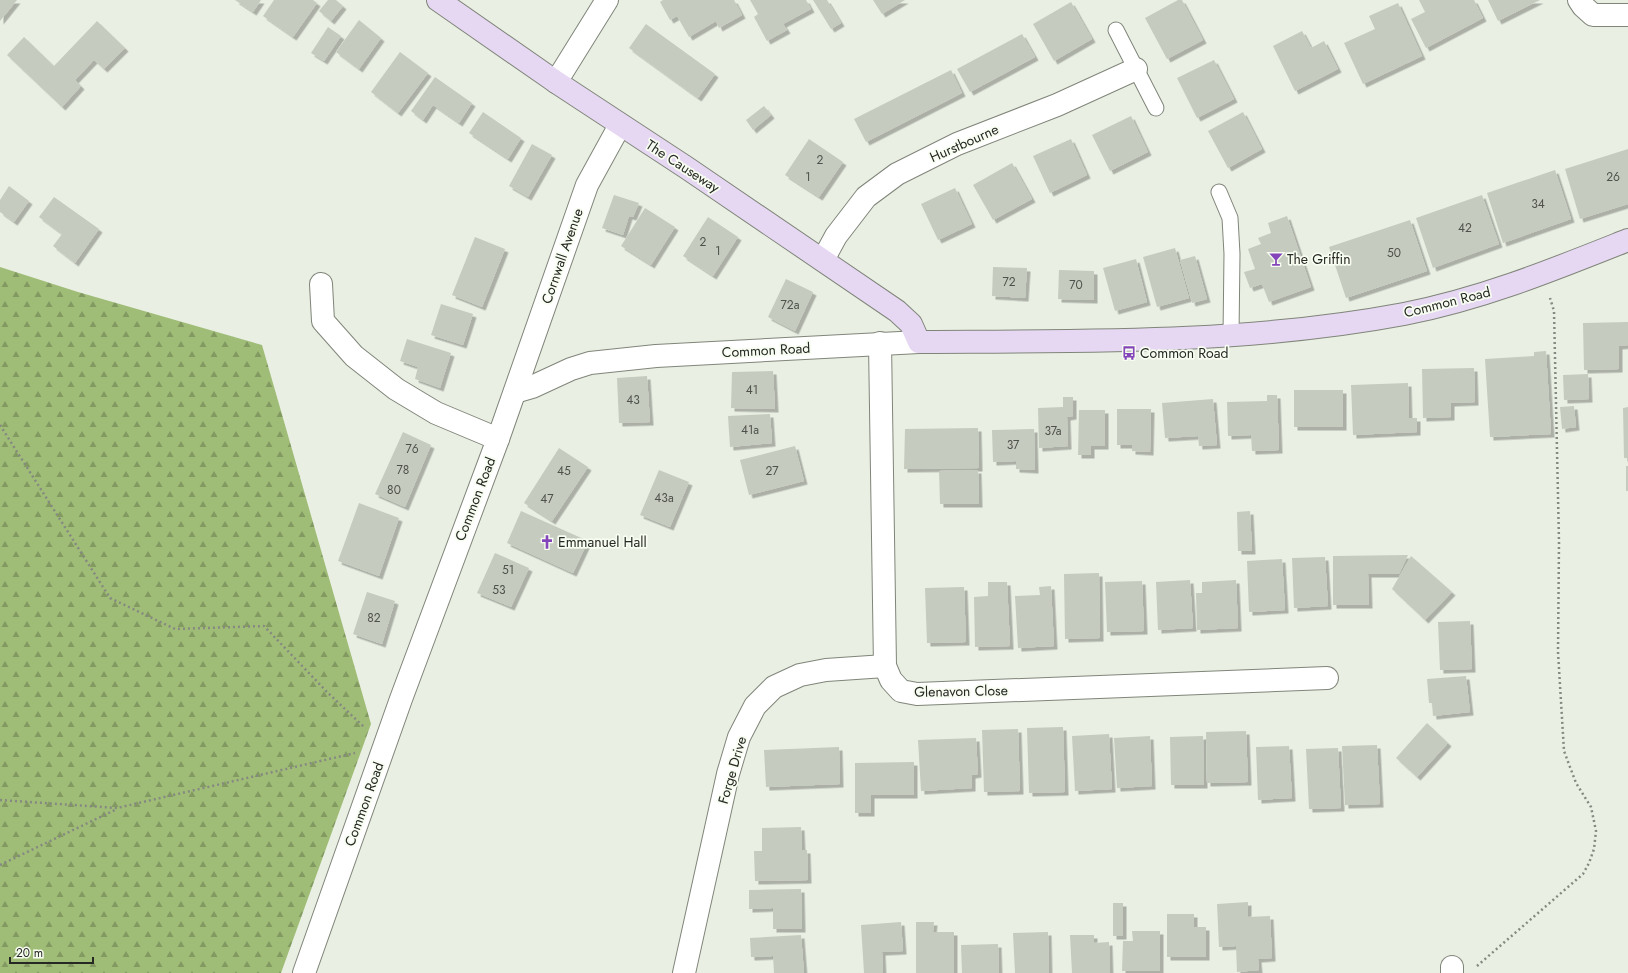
<svg xmlns="http://www.w3.org/2000/svg" width="1628" height="973" viewBox="0 0 1628 973" font-family="Jost,sans-serif">
<style>
.forest{fill:url(#forest-firs)}
.building{fill:#c6cbbf;filter:url(#shadow)}
.lines{fill:none;stroke-linecap:round;stroke-linejoin:round}
.lane-casing{stroke:#80857a;stroke-width:17}
.street-casing{stroke:#80857a;stroke-width:24}
.secondary-casing{stroke:#80857a;stroke-width:24}
.path{stroke:#858981;stroke-width:2.5;stroke-dasharray:2 3;stroke-linecap:butt}
.lane{stroke:#fff;stroke-width:15}
.street{stroke:#fff;stroke-width:22}
.secondary{stroke:#e6d8f3;stroke-width:22}
.labels{text-anchor:middle;stroke-width:3.5;stroke-linejoin:round;paint-order:stroke}
.number-label{font-size:12px;fill:#4e514b}
.street-label{font-size:14px;fill:#262824;stroke:#f7fdf0}
.poi-label{font-size:14px;fill:#262824;stroke:#f7fdf0;text-anchor:start}
</style>
<defs>
<pattern id="forest-firs" width="22" height="20" patternUnits="userSpaceOnUse"><rect width="22" height="20" fill="#a0bd77"/><path d="M5 1l3.5 6h-7zM16 11l3.5 6h-7z" fill="#829a61"/></pattern>
<filter id="shadow"><feDropShadow dx="3.5" dy="3.5" stdDeviation="0" flood-color="#0004"/></filter>
</defs>
<rect width="100%" height="100%" fill="#e9efe3"/>
<!-- forest -->
<polygon class="forest" points="0,267 78,292 262,345 371,724 281,973 0,973"/>
<!-- building -->
<g class="building">
<polygon points="0,0 17,0 0,21"/>
<polygon points="235,0 261,0 253,12"/>
<polygon points="274,0 313,0 317,3 293,37 263,16"/>
<polygon points="328,0 336,0 343,6 331,21 319,11"/>
<polygon points="663,0 734,0 742,15 719,28 716,21 689,37 677,16 670,20 660,2"/>
<polygon points="750,0 806,0 811,9 783,24 787,30 767,41 754,17 758,14"/>
<polygon points="813,0 827,0 841,23 831,29"/>
<polygon points="873,0 905,0 882,14"/>
<polygon points="1178,0 1182,0 1203,40 1167,59 1145,18"/>
<polygon points="1419,0 1474,0 1483,18 1426,48 1411,19 1425,12"/>
<polygon points="1488,0 1540,0 1498,21"/>
<polygon points="1071,2 1092,39 1054,61 1033,24"/>
<polygon points="1398,3 1422,56 1363,84 1344,43 1375,29 1369,16"/>
<polygon points="359,20 381,38 359,69 336,52"/>
<polygon points="97,21 125,48 104,69 94,60 75,80 81,86 62,107 7,55 24,37 54,66"/>
<polygon points="646,24 715,74 698,98 629,48"/>
<polygon points="328,27 341,36 324,61 311,53"/>
<polygon points="1302,31 1311,48 1324,41 1338,69 1295,91 1273,46"/>
<polygon points="1022,34 1035,57 970,92 957,69"/>
<polygon points="400,52 428,73 398,113 371,92"/>
<polygon points="1214,60 1234,99 1197,118 1177,78"/>
<polygon points="951,70 962,93 866,142 854,119"/>
<polygon points="435,77 472,103 459,123 433,105 423,120 411,111"/>
<polygon points="764,106 771,115 753,130 746,120"/>
<polygon points="483,112 521,138 508,159 469,133"/>
<polygon points="1243,112 1262,149 1228,168 1208,131"/>
<polygon points="1131,116 1148,152 1110,171 1092,135"/>
<polygon points="809,139 843,162 819,197 785,175"/>
<polygon points="1071,139 1087,175 1050,193 1033,156"/>
<polygon points="532,144 552,155 528,197 509,186"/>
<polygon points="1628,149 1628,204 1580,219 1565,169"/>
<polygon points="1012,163 1032,199 993,220 973,185"/>
<polygon points="1555,170 1571,219 1503,243 1487,193"/>
<polygon points="9,186 29,201 14,222 0,212 0,200"/>
<polygon points="955,188 972,224 938,240 921,204"/>
<polygon points="614,195 639,203 633,217 629,216 623,235 602,228"/>
<polygon points="1482,195 1499,244 1433,268 1416,218"/>
<polygon points="54,197 99,229 75,263 53,246 62,234 39,217"/>
<polygon points="645,208 675,227 651,265 621,246"/>
<polygon points="1287,216 1311,287 1269,302 1262,284 1250,288 1244,272 1255,269 1248,249 1261,244 1258,238 1271,233 1268,223"/>
<polygon points="708,217 738,237 713,276 683,256"/>
<polygon points="1410,220 1427,271 1346,298 1329,247"/>
<polygon points="475,237 505,249 482,307 452,295"/>
<polygon points="1175,248 1189,298 1157,307 1143,257"/>
<polygon points="1195,256 1207,299 1192,303 1180,260"/>
<polygon points="1136,259 1147,302 1115,311 1103,268"/>
<polygon points="993,267 1027,268 1025,298 992,296"/>
<polygon points="1059,270 1094,271 1094,300 1058,299"/>
<polygon points="786,279 813,292 795,331 768,317"/>
<polygon points="441,304 473,314 463,345 431,335"/>
<polygon points="1628,322 1628,345 1619,346 1619,369 1584,370 1583,323"/>
<polygon points="407,339 451,353 440,388 415,379 418,367 400,361"/>
<polygon points="1546,351 1551,434 1490,437 1485,359 1534,356 1534,352"/>
<polygon points="1474,368 1475,402 1451,403 1451,417 1423,418 1422,369"/>
<polygon points="773,371 775,409 731,408 732,372"/>
<polygon points="1588,374 1589,399 1564,400 1563,375"/>
<polygon points="647,376 650,422 619,423 617,378"/>
<polygon points="1408,383 1409,418 1417,418 1417,432 1353,435 1351,385"/>
<rect x="1294" y="390" width="49" height="37"/>
<polygon points="1267,395 1277,395 1279,450 1252,451 1251,435 1228,436 1227,402 1267,401"/>
<polygon points="1063,397 1073,397 1073,416 1067,417 1068,446 1039,448 1038,408 1063,407"/>
<polygon points="1213,399 1217,445 1199,446 1198,436 1165,438 1162,403"/>
<polygon points="1574,406 1576,427 1562,429 1560,407"/>
<polygon points="1628,407 1628,458 1624,458 1623,408"/>
<polygon points="1117,409 1151,409 1150,452 1132,451 1132,445 1117,445"/>
<polygon points="1079,410 1105,410 1105,446 1091,446 1091,455 1078,455"/>
<polygon points="770,414 772,443 730,447 728,416"/>
<polygon points="978,428 979,468 904,469 905,429"/>
<polygon points="1034,429 1035,470 1016,469 1016,461 993,462 992,430"/>
<polygon points="403,432 431,445 405,507 375,494"/>
<polygon points="795,446 804,481 749,495 740,460"/>
<polygon points="559,448 588,467 552,521 524,503"/>
<rect x="1626" y="466" width="2" height="25"/>
<polygon points="659,470 689,482 670,527 640,515"/>
<polygon points="978,470 979,504 940,504 939,471"/>
<polygon points="359,503 399,518 379,576 338,561"/>
<polygon points="521,511 588,541 573,573 507,543"/>
<polygon points="1250,511 1252,551 1238,551 1237,512"/>
<polygon points="495,553 529,568 511,607 477,593"/>
<polygon points="1408,555 1399,574 1368,574 1369,605 1333,605 1333,556"/>
<polygon points="1411,556 1452,592 1425,620 1392,589"/>
<polygon points="1325,557 1328,606 1294,608 1292,558"/>
<polygon points="1282,559 1285,610 1249,612 1247,561"/>
<polygon points="1099,573 1100,638 1065,639 1064,574"/>
<polygon points="1190,580 1193,628 1158,630 1156,582"/>
<polygon points="1236,580 1238,628 1197,630 1196,593 1202,593 1202,582"/>
<polygon points="1142,581 1144,631 1107,632 1105,582"/>
<polygon points="988,582 1007,582 1010,646 975,647 974,597 988,596"/>
<polygon points="1051,586 1054,646 1018,648 1015,596 1040,595 1039,587"/>
<polygon points="964,587 966,642 927,643 925,588"/>
<polygon points="367,592 395,601 382,644 353,634"/>
<polygon points="1470,621 1472,669 1440,670 1438,622"/>
<polygon points="1466,676 1470,712 1433,716 1432,703 1429,703 1427,679"/>
<polygon points="1427,723 1448,743 1417,777 1396,758"/>
<polygon points="1063,727 1065,792 1029,793 1027,728"/>
<polygon points="1018,729 1020,791 984,792 982,730"/>
<polygon points="1246,731 1248,782 1207,783 1206,732"/>
<polygon points="1109,734 1112,789 1075,791 1072,736"/>
<polygon points="1150,736 1152,786 1117,788 1114,738"/>
<polygon points="1203,736 1204,785 1171,785 1170,737"/>
<polygon points="976,738 978,774 972,775 972,788 921,791 918,740"/>
<polygon points="1377,745 1380,804 1345,805 1342,746"/>
<polygon points="1289,746 1292,798 1258,800 1256,747"/>
<polygon points="839,747 840,784 766,787 764,750"/>
<polygon points="1338,748 1341,808 1309,809 1306,749"/>
<polygon points="914,762 914,795 871,795 871,813 855,813 855,763"/>
<polygon points="801,827 802,850 807,850 808,880 755,881 754,851 762,851 762,828"/>
<polygon points="801,889 802,929 773,929 773,908 749,909 749,890"/>
<polygon points="1248,902 1248,917 1270,916 1272,958 1258,959 1259,970 1237,972 1236,946 1219,947 1217,904"/>
<rect x="1113" y="903" width="10" height="33"/>
<polygon points="1167,914 1194,914 1194,927 1206,927 1206,957 1167,957"/>
<polygon points="901,922 903,951 882,952 883,973 864,973 861,925"/>
<polygon points="916,922 934,922 933,932 954,932 954,973 916,973"/>
<polygon points="1132,931 1160,931 1160,971 1122,971 1123,941 1133,941"/>
<polygon points="1048,932 1049,973 1015,973 1013,933"/>
<polygon points="801,935 804,973 774,973 773,956 751,957 750,938"/>
<polygon points="1070,935 1094,935 1094,943 1109,942 1110,973 1072,973"/>
<polygon points="998,944 999,973 962,973 961,945"/>
</g>
<g class="lines">
<defs>
<g id="lane">
<polyline points="1116,30 1156,108"/>
<polyline points="1219,192 1230,218 1232,254 1231,336"/>
</g>
<g id="street">
<polyline points="1579,0 1583,6 1593,15 1628,15"/>
<polyline points="556,82 607,0"/>
<polyline points="823,260 836,236 866,197 897,174 957,144 1057,105 1136,69"/>
<polyline points="321,284 323,321 354,356 396,389 436,413 498,439"/>
<polyline points="880,343 885,666 891,680 901,691 917,694 1327,678"/>
<polyline points="515,392 532,387 571,369 590,363 656,356 919,342"/>
<polyline points="1452,967 1452,973"/>
<polyline points="304,973 401,699 498,439 587,185 620,125"/>
<polyline points="684,973 728,774 739,737 755,706 774,687 800,675 826,670 885,666"/>
</g>
<path id="secondary" d="M438 0 556 82 687 168 897 311 911 324 919 342C1080 341 1245 344 1404 314 1482 299 1555 269 1628 240"/>
</defs>
<!-- lane casing -->
<use href="#lane" class="lane-casing"/>
<!-- street casing -->
<use href="#street" class="street-casing"/>
<!-- secondary casing -->
<use href="#secondary" class="secondary-casing"/>
<!-- path -->
<g class="path">
<polyline points="0,425 110,598 175,629 264,626 327,692 364,727"/>
<polyline points="0,800 117,808 355,753"/>
<polyline points="0,865 117,809"/>
<polyline points="1477,966 1583,874 1589,863 1594,849 1596,831 1591,807 1576,783 1564,751 1558,652 1559,542 1554,311 1550,298"/>
</g>
<!-- lane -->
<use href="#lane" class="lane"/>
<!-- street -->
<use href="#street" class="street"/>
<!-- secondary -->
<use href="#secondary" class="secondary"/>
</g>
<!-- icons -->
<defs>
<symbol id="bar-bare" viewBox="-9 -9 18 18"><path d="M-6-5H6L.8 .8V4.5H3.5V6h-7V4.5H-.8V.8Z" fill="#8545ba" stroke="#f7fdf0" stroke-width="2.5" paint-order="stroke"/></symbol>
<symbol id="bus-bare" viewBox="-9 -9 18 18"><path d="M-5-6H5V4H4V6H2V4H-2V6H-4V4H-5ZM-3.5-4V0h7V-4ZM-3.5 1.2v1.5H-2V1.2ZM2 1.2v1.5H3.5V1.2Z" fill="#8545ba" stroke="#f7fdf0" stroke-width="2.5" paint-order="stroke"/></symbol>
<symbol id="church-bare" viewBox="-9 -9 18 18"><path d="M-1.2-6h2.4v3.5h3.3v2.4h-3.3V6h-2.4V-.1h-3.3v-2.4h3.3Z" fill="#8545ba" stroke="#f7fdf0" stroke-width="2.5" paint-order="stroke"/></symbol>
</defs>
<g fill-rule="evenodd">
<use href="#bar-bare" x="1266" y="249" width="20" height="20"/>
<use href="#bus-bare" x="1119" y="343" width="20" height="20"/>
<use href="#church-bare" x="537" y="532" width="20" height="20"/>
</g>
<g class="labels">
<!-- number labels -->
<g class="number-label">
<text x="820" y="164">2</text>
<text x="808" y="181">1</text>
<text x="1613" y="181">26</text>
<text x="1538" y="208">34</text>
<text x="1465" y="232">42</text>
<text x="703" y="246">2</text>
<text x="718" y="255">1</text>
<text x="1394" y="257">50</text>
<text x="1009" y="286">72</text>
<text x="1076" y="289">70</text>
<text x="790" y="309">72a</text>
<text x="752" y="394">41</text>
<text x="633" y="404">43</text>
<text x="750" y="434">41a</text>
<text x="1053" y="435">37a</text>
<text x="1013" y="449">37</text>
<text x="412" y="453">76</text>
<text x="403" y="474">78</text>
<text x="564" y="475">45</text>
<text x="772" y="475">27</text>
<text x="394" y="494">80</text>
<text x="664" y="502">43a</text>
<text x="547" y="503">47</text>
<text x="508" y="574">51</text>
<text x="499" y="594">53</text>
<text x="374" y="622">82</text>
</g>
<!-- street labels -->
<g class="street-label">
<text transform="translate(964 143) rotate(-24)" y="5">Hurstbourne</text>
<text transform="translate(683 166) rotate(33)" y="5">The Causeway</text>
<text transform="translate(562 256) rotate(-71)" y="5">Cornwall Avenue</text>
<text transform="translate(1447 302) rotate(-14)" y="5">Common Road</text>
<text transform="translate(766 350) rotate(-3)" y="5">Common Road</text>
<text transform="translate(475 499) rotate(-69)" y="5">Common Road</text>
<text transform="translate(961 691) rotate(-1)" y="5">Glenavon Close</text>
<text transform="translate(732 770) rotate(-74)" y="5">Forge Drive</text>
<text transform="translate(364 804) rotate(-70)" y="5">Common Road</text>
</g>
<!-- poi labels -->
<g class="poi-label">
<text x="1287" y="264">The Griffin</text>
<text x="1140" y="358">Common Road</text>
<text x="558" y="547">Emmanuel Hall</text>
</g>
</g>
<!-- scale -->
<path d="M10 957v6h83v-6" fill="none" stroke="#262824" stroke-width="2"/>
<text x="16" y="957" font-size="12" fill="#262824" stroke="#f7fdf0" stroke-width="3" paint-order="stroke">20 m</text>
</svg>
